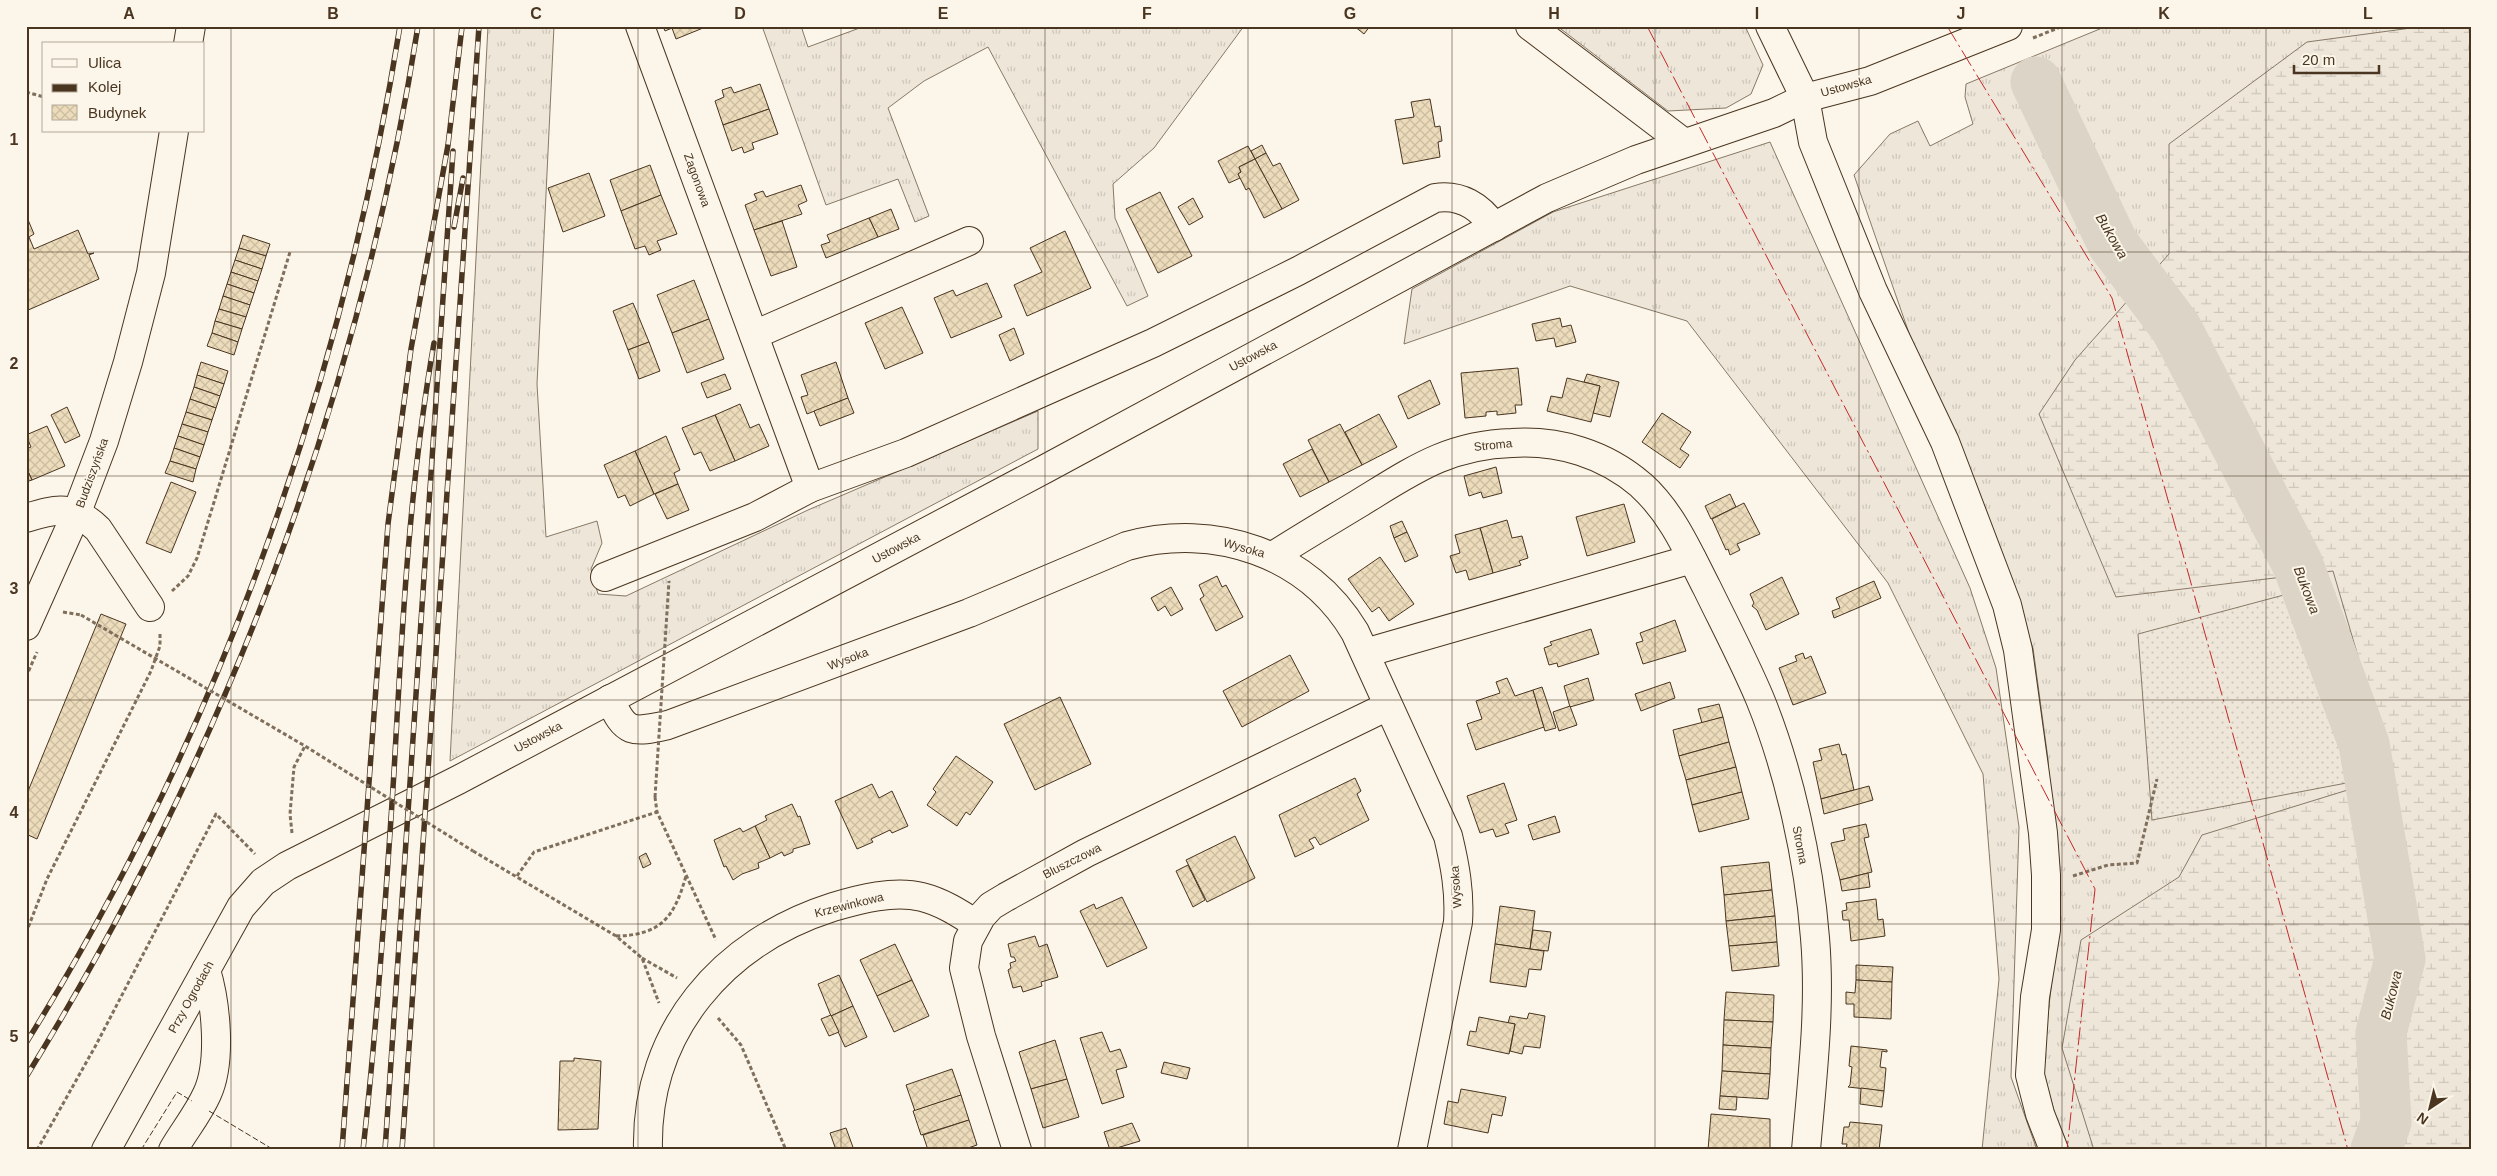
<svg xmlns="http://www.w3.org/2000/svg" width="2497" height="1176" viewBox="0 0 2497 1176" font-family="Arial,sans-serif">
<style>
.grass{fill:url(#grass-tufts);stroke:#887966}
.wetland{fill:url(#wetland-marsh);stroke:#887966}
.garden{fill:url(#garden-dots);stroke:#887966}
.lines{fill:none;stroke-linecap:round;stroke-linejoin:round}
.river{stroke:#dcd4c6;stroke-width:51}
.building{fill:url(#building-cross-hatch);stroke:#4a3520}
.minor-casing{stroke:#4a3520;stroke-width:30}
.path{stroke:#7f6f5c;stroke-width:3;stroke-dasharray:4 2.5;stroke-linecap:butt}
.minor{stroke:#fbf6e9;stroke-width:28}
.rail-casing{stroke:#4a3520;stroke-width:5.5}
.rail{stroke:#fbf6e9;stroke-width:4;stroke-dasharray:11;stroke-linecap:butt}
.path-bridge{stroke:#7f6f5c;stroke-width:3;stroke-dasharray:4 2.5;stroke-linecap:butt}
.fence{stroke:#4a3520;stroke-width:1;stroke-dasharray:6 2.5;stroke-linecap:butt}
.power{stroke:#c62828;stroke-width:1;stroke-dasharray:18 4 2.5 4;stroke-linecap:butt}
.grid{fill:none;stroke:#4a3520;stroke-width:1;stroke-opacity:0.55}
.labels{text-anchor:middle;stroke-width:4;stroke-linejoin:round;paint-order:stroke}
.street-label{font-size:12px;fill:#4a3520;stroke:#fbf6e9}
.water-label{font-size:14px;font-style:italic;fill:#4a3520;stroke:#fbf6e9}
.neatline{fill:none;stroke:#4a3520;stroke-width:2}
.grid-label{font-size:16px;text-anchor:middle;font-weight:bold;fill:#4a3520}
</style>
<defs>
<pattern id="grass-tufts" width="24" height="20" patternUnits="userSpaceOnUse" patternTransform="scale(1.25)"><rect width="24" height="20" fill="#ede6d9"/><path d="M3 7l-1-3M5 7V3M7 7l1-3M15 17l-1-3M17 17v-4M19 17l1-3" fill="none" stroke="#cdc6ba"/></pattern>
<pattern id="wetland-marsh" width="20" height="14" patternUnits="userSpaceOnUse" patternTransform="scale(1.25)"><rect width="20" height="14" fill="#ede6d9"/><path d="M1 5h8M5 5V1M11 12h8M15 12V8" fill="none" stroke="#cdc6ba"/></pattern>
<pattern id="garden-dots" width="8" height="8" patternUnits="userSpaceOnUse" patternTransform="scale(1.25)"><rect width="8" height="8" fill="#ede6d9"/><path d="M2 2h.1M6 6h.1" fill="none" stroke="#cdc6ba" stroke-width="1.8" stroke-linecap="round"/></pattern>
<pattern id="building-cross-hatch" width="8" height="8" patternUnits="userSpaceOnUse" patternTransform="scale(1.25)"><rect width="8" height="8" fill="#ecdcbc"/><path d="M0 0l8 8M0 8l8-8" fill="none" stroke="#ccbda1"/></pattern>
</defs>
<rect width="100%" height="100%" fill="#fbf6e9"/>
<!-- grass -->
<g class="grass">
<polygon points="488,26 554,26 537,384 546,537 597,521 602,543 591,569 598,594 626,596 808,510 1038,411 1038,449 450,761"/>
<polygon points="762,26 801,26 808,47 865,26 1244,26 1154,148 1113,184 1115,218 1148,296 1127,306 988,47 924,81 888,108 929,216 915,222 898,179 826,205"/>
<polygon points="1557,26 1745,26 1763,65 1751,94 1726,108 1668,111"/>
<polygon points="2107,26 2471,26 2471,1150 2065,1150 2042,1068 2058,926 2048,759 2033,648 1949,428 1910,336 1854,175 1890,134 1918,121 1930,146 1973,124 1965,97 1966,84"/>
<polygon points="1770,142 1970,588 1996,668 2019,827 2011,1077 2037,1150 1982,1150 1999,979 1983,774 1888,583 1687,321 1570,286 1404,344 1412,289 1553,212"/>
</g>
<!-- wetland -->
<polygon class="wetland" points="2426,26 2471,26 2471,1150 2094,1150 2062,1048 2081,940 2179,877 2202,835 2393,776 2333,571 2116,597 2039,414 2075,360 2169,254 2169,144 2307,42"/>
<!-- garden -->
<polygon class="garden" points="2295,592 2357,781 2152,820 2138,634"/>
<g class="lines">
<!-- river -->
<polyline class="river" points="2036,82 2113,244 2176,328 2298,565 2364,744 2400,959 2381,1033 2386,1122 2376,1150"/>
</g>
<!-- building -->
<g class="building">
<polygon points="663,26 708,26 676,39 672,28 665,31"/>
<polygon points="1354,26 1370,26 1364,34"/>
<polygon points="760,84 769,109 723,125 715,101 724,97 722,90 731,87 734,93"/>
<polygon points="1430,99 1435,127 1440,126 1442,141 1438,142 1440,157 1403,164 1395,120 1414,117 1411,102"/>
<polygon points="769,109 778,134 752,143 754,149 744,153 742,147 732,151 723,125"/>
<polygon points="1262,145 1266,153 1255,159 1251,151"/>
<polygon points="1248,146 1255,159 1239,167 1241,172 1238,174 1240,178 1229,183 1218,161"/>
<polygon points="1266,153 1273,166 1280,163 1299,200 1282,209 1255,159"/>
<polygon points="1255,159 1282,209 1264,218 1249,188 1246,190 1238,174 1241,172 1239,167"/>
<polygon points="650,165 661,195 621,211 610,180"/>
<polygon points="589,173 605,216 563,232 548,188"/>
<polygon points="801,185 807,201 798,205 802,214 754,230 745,205 757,200 754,194 763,191 766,197"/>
<polygon points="1160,192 1192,256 1158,273 1126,209"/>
<polygon points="661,195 677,234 657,241 661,250 649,255 645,246 635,249 621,211"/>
<polygon points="1193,198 1203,217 1189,225 1178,207"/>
<polygon points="891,209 899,229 878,237 869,218"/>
<polygon points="26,215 34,234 29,237 34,249 78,230 88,254 94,253 89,255 99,279 26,311"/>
<polygon points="869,218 878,237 826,258 821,245 830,242 827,235"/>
<polygon points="782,221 797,267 771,276 754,230"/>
<polygon points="1065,231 1091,288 1027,316 1014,285 1042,272 1030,248"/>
<polygon points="243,235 270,244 266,256 239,248"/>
<polygon points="239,248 266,256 262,269 235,260"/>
<polygon points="235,260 262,269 258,281 231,272"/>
<polygon points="231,272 258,281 254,293 227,284"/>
<polygon points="694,280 709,319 672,333 657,295"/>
<polygon points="987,283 1002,317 951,338 934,298 953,290 956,296"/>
<polygon points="227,284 254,293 250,305 223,296"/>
<polygon points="223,296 250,305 246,317 219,309"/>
<polygon points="633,303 649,342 628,350 613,311"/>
<polygon points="902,307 923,353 885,369 865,323"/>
<polygon points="219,309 246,317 242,329 215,321"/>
<polygon points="1560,318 1562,327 1571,325 1576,342 1556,347 1554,338 1536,341 1532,324"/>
<polygon points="709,319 724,359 687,373 672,333"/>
<polygon points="215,321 242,329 238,342 212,333"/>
<polygon points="1014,328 1024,354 1010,361 999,335"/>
<polygon points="212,333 238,342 234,355 207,346"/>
<polygon points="649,342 660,371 639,379 628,350"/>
<polygon points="201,362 228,371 224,384 197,375"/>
<polygon points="836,362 848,398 807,414 801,397 808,395 801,375"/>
<polygon points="1518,368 1522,405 1515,405 1516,413 1497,415 1497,411 1486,412 1486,416 1465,418 1461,373"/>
<polygon points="725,374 731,389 707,398 701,383"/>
<polygon points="1587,374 1619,382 1610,417 1593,413 1600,386 1584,382"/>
<polygon points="197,375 224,384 220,396 194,387"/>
<polygon points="1567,378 1600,386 1591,422 1547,411 1551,396 1562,398"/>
<polygon points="1430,380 1440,404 1408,419 1398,396"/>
<polygon points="194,387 220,396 216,408 190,399"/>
<polygon points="848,398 854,413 820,426 814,411"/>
<polygon points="190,399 216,408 212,420 186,412"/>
<polygon points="740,404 750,428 759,424 769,446 735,461 715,415"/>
<polygon points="67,407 80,436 65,443 51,415"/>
<polygon points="186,412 212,420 208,432 182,424"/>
<polygon points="1662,413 1691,432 1680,449 1689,455 1680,468 1642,442"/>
<polygon points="1379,414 1397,447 1362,465 1345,432"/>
<polygon points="715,415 735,461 710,471 701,452 694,455 682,428"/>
<polygon points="182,424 208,432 204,445 178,436"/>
<polygon points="1340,424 1362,465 1329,482 1308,440"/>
<polygon points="47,426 65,466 32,480 26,467 26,449 31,447 26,435"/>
<polygon points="178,436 204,445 200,457 174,448"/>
<polygon points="666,436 680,470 674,473 678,484 654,494 635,451"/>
<polygon points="174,448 200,457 196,469 170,461"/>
<polygon points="1312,449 1329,482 1300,497 1283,464"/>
<polygon points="635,451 654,494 630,506 625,495 618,498 604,465"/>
<polygon points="170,461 196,469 193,482 165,473"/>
<polygon points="26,467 32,480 26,482"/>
<polygon points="1496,467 1502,493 1483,498 1481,492 1469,496 1464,476"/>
<polygon points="171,482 196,492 171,553 146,543"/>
<polygon points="678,484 689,510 667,519 655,494"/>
<polygon points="1730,494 1736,507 1711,519 1705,506"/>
<polygon points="1744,503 1760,534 1737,544 1740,550 1730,555 1728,549 1726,550 1712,519"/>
<polygon points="1624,504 1635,542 1587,556 1576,517"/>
<polygon points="1507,520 1512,538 1522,536 1528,558 1519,561 1521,565 1493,573 1480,528"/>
<polygon points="1402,521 1407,532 1394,538 1390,526"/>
<polygon points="1480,528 1493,573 1469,580 1466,570 1456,573 1450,556 1460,553 1455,535"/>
<polygon points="1407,532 1418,556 1405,562 1394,538"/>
<polygon points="1380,557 1414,604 1389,621 1379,607 1372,612 1348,579"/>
<polygon points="1217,576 1222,587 1226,585 1243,617 1216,631 1200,599 1204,596 1199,585"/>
<polygon points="1782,577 1799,614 1766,630 1757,610 1752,606 1754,603 1750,594"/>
<polygon points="1874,581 1881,598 1834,618 1832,611 1840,608 1836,598"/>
<polygon points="1171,587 1183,609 1171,616 1165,606 1158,611 1151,598"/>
<polygon points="101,614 126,624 37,839 26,834 26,796"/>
<polygon points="1675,620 1686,651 1643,664 1636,643 1643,641 1640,633"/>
<polygon points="1591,629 1599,654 1558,667 1557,663 1549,665 1544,648 1552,645 1550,642"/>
<polygon points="1803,653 1805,659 1811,656 1826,693 1793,705 1779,668 1797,661 1795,656"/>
<polygon points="1290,655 1309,691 1242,727 1223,691"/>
<polygon points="1507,678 1515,696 1533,690 1544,727 1476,750 1467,724 1482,719 1476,701 1500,693 1496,682"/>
<polygon points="1588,678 1594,700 1570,707 1564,686"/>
<polygon points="1670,682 1675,698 1641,711 1635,694"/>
<polygon points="1542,687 1556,728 1545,731 1533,690"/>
<polygon points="1060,697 1091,764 1035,790 1004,724"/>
<polygon points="1719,704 1723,717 1702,723 1698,709"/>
<polygon points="1570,706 1577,725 1559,731 1553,712"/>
<polygon points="1723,717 1729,742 1679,756 1673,730"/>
<polygon points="1729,742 1736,767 1686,780 1679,756"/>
<polygon points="1839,744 1842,755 1846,754 1854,790 1821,799 1813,762 1822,760 1819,749"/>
<polygon points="956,756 993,782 970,815 966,812 957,826 927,805 936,792 933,789"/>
<polygon points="1736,767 1742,792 1692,805 1686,780"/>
<polygon points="1355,778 1361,791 1357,794 1369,820 1320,845 1315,837 1309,840 1314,848 1295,857 1279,815"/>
<polygon points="1504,783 1517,820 1505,824 1509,833 1496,837 1493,829 1480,833 1467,796"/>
<polygon points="872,784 879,798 892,791 908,826 892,833 890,830 871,839 873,842 857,849 835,801"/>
<polygon points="1869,786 1873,800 1824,814 1821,799"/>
<polygon points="1742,792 1749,819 1699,832 1692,805"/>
<polygon points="792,804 798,817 800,816 810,844 793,849 793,852 784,856 782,852 770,858 755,826 767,820 765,816"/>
<polygon points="1555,816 1560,832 1533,840 1528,825"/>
<polygon points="1866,824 1869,837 1864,838 1872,872 1840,880 1831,843 1845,840 1843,829"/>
<polygon points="755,826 770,858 758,863 759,868 742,874 733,880 726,866 724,867 714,840 740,828 743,832"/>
<polygon points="1235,836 1255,878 1207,902 1186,860"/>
<polygon points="646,853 651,864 643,868 639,857"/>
<polygon points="1769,862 1772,890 1724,895 1721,867"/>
<polygon points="1188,865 1205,900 1193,907 1176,871"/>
<polygon points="1868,873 1870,887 1842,891 1840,880"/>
<polygon points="1772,890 1775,916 1726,921 1724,895"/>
<polygon points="1122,897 1147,948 1107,967 1080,911 1094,904 1096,909"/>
<polygon points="1876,899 1878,920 1883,919 1885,936 1851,941 1849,920 1843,920 1842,911 1847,910 1846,903"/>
<polygon points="1500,906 1535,911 1530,949 1495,944"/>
<polygon points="1775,916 1777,942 1729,946 1726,921"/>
<polygon points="1533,930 1551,932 1548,951 1530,949"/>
<polygon points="1035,936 1039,947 1047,944 1058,977 1041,982 1042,986 1023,992 1021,986 1013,988 1008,970 1011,968 1010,963 1016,961 1014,957 1011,957 1008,944"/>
<polygon points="1777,942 1779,966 1732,971 1729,946"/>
<polygon points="895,944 912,980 877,996 860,960"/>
<polygon points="1495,944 1544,951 1541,970 1529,969 1526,987 1490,982"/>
<polygon points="1856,965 1893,967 1892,982 1856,980"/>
<polygon points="839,975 853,1006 831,1016 818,984"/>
<polygon points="912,980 929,1016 894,1032 877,996"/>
<polygon points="1856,980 1892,982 1891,1019 1854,1017 1854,1004 1846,1004 1846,992 1855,993"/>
<polygon points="1726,992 1774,995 1773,1022 1724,1020"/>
<polygon points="853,1006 867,1037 845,1047 831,1016"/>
<polygon points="1529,1013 1545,1016 1540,1048 1524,1046 1522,1054 1510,1051 1515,1024 1508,1023 1510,1016 1527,1019"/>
<polygon points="831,1015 839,1032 829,1036 821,1019"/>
<polygon points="1479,1017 1515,1024 1509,1054 1467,1045 1470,1031 1476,1032"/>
<polygon points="1724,1020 1773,1022 1771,1048 1723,1045"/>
<polygon points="1102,1032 1110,1052 1120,1049 1127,1067 1116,1070 1124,1097 1102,1104 1080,1038"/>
<polygon points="1055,1040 1067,1079 1031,1089 1019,1052"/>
<polygon points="1723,1045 1771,1048 1770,1074 1722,1071"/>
<polygon points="1851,1046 1887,1050 1887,1052 1882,1051 1880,1067 1886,1068 1884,1091 1848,1087 1850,1085 1852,1067 1849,1066"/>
<polygon points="574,1058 601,1061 598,1129 558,1130 560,1061 574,1061"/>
<polygon points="1164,1062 1190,1068 1187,1079 1161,1073"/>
<polygon points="952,1069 961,1095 915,1111 906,1085"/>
<polygon points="1722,1071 1770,1074 1768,1099 1720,1096"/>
<polygon points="1067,1079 1079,1117 1043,1128 1031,1089"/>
<polygon points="1861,1088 1884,1091 1882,1107 1860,1104"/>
<polygon points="1461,1089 1506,1097 1502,1116 1492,1114 1488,1133 1444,1124 1448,1101 1458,1103"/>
<polygon points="961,1095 969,1120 921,1135 913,1111"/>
<polygon points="1720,1096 1737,1097 1736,1110 1719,1109"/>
<polygon points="1711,1114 1770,1119 1770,1150 1708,1150"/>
<polygon points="969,1120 977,1145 962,1150 928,1150 923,1135"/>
<polygon points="1850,1122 1882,1125 1879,1150 1846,1150 1847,1144 1842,1144 1844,1127 1849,1127"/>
<polygon points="1132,1123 1140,1141 1110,1150 1104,1132"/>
<polygon points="846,1128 854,1150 836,1150 830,1133"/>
</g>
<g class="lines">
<defs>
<g id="minor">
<polyline points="640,26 810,488"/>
<polyline points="1530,26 1684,143"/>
<polyline points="1770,26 1805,98 1813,142 1873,291 1945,442 2007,605 2018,650 2043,833 2046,875 2046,930 2035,997 2030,1075 2040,1114 2054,1150"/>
<polyline points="188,44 191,26"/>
<polyline points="754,335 969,241"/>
<path d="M26 518C58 508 73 505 98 529L150 607"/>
<path d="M1273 556C1301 538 1330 521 1358 504 1412 471 1447 445 1512 443 1559 440 1605 454 1641 485 1672 513 1688 551 1707 588 1725 625 1744 661 1760 699 1789 770 1809 861 1815 938 1821 1008 1812 1080 1806 1150"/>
<path d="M605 577 755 517 810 488 906 453 1153 343 1298 271 1435 198C1460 194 1480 206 1494 227"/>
<polyline points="26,626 77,512 104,441 128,362 151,273 174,131"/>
<polyline points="1365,653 1692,559"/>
<path d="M610 699C625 734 632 733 668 725L969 613 1127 546C1214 522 1308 553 1355 632L1448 836C1455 865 1460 892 1458 922L1412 1150"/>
<polyline points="106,1150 241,907 263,882 287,866 458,780 1045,469 1547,198 1636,160 1774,113 1805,98 1870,81 2008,26"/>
<path d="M173 1150C184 1131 198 1114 207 1094 222 1062 216 1003 206 970"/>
<path d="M648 1150C645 1031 723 942 833 907 860 899 894 890 922 897 942 902 959 913 976 924"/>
<polyline points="1017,1150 981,1036 964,968 968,941 981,917 991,906 1006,897 1086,853 1388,706"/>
</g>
</defs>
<!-- minor casing -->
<use href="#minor" class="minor-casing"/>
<!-- path -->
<g class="path">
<polyline points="2033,38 2063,26"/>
<polyline points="26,92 44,97"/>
<polyline points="172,591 188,576 197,558 290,252"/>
<polyline points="63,612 81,615"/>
<polyline points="26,677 37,652"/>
<polyline points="655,797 657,812 716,940"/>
<polyline points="292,833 290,814 294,767 305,746"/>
<polyline points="473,851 616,936 642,958 659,1003"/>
<polyline points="517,876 534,852 657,812"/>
<polyline points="2073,876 2108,865 2137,863 2157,779"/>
<polyline points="26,933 47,879 151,671 160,646 160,634"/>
<path d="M616 936C661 935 674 918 686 876"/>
<polyline points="642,958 677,978"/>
<polyline points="718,1018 741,1045 786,1150"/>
<polyline points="37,1150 96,1045 216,814 255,854"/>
</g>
<!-- minor -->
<use href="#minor" class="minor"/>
<defs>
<g id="rail">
<polyline points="454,227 463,178"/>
<path d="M26 1043C219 734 342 386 400 26"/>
<path d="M26 1077C225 755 359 400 418 26"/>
<polyline points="342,1150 388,524 411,349 448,145 462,27"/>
<path d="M363 1150C377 1025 386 898 394 772 402 629 409 485 434 343"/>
<polyline points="385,1150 453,151"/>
<polyline points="402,1150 479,26"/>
</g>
</defs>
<!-- rail casing -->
<use href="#rail" class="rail-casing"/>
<!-- rail -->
<use href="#rail" class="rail"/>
<!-- path-bridge -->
<g class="path-bridge">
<polyline points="81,615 305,746 473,851"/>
<polyline points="655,797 669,581"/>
</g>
<!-- fence -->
<g class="fence">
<polyline points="209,1111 274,1150"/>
<polyline points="141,1150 177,1092 192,1101"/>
</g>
<!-- power -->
<g class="power">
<polyline points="1647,26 2095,889 2067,1150"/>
<polyline points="1947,26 2112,298 2348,1150"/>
</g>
</g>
<!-- grid -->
<path class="grid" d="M231 26V1150M434 26V1150M638 26V1150M841 26V1150M1045 26V1150M1248 26V1150M1452 26V1150M1655 26V1150M1859 26V1150M2062 26V1150M2266 26V1150M26 252H2471M26 476H2471M26 700H2471M26 924H2471"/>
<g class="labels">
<!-- street labels -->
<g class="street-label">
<text transform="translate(1846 86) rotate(-16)" y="4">Ustowska</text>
<text transform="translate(697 180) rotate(70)" y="4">Zagonowa</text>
<text transform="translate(1253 356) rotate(-28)" y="4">Ustowska</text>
<text transform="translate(1493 445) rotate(-6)" y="4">Stroma</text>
<text transform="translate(92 473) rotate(-70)" y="4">Budziszyńska</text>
<text transform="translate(896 548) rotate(-28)" y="4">Ustowska</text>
<text transform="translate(1244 548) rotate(16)" y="4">Wysoka</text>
<text transform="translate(848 659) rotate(-21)" y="4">Wysoka</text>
<text transform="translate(538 737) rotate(-28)" y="4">Ustowska</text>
<text transform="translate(1800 845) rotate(79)" y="4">Stroma</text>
<text transform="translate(1072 861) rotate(-27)" y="4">Bluszczowa</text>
<text transform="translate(1456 887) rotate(-94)" y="4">Wysoka</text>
<text transform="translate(849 905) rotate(-14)" y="4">Krzewinkowa</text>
<text transform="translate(191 997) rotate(-61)" y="4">Przy Ogrodach</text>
</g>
<!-- water labels -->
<g class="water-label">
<text transform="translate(2112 236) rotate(60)" y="5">Bukowa</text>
<text transform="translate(2307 590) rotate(69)" y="5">Bukowa</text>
<text transform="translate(2391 995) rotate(-76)" y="5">Bukowa</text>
</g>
</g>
<!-- border -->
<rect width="2497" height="1176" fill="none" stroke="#fbf6e9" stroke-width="55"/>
<!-- legend -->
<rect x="42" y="42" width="162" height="90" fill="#fbf6e9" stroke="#b4a999"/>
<rect x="52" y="59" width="25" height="8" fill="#fbf6e9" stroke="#b4a999"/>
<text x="88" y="68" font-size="15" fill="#4a3520">Ulica</text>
<rect x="52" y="84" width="25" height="8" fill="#4a3520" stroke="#b4a999"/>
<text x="88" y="92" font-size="15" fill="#4a3520">Kolej</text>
<rect x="52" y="105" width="25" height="15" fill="url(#building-cross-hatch)" stroke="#b4a999"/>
<text x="88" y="118" font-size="15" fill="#4a3520">Budynek</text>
<!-- north arrow -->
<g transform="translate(2430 1108) rotate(215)" stroke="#fbf6e9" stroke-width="4" paint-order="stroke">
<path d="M0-4L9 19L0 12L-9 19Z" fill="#4a3520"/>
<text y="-8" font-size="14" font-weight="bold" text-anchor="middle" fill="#4a3520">N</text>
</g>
<!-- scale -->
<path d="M2294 65v8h85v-8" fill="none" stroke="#4a3520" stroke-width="2.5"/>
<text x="2302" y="65" font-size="15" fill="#4a3520" stroke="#fbf6e9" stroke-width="4" paint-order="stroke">20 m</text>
<rect x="28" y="28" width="2442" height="1120" class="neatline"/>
<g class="grid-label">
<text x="129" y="19">A</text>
<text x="333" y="19">B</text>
<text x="536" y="19">C</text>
<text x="740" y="19">D</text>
<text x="943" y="19">E</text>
<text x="1147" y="19">F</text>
<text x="1350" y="19">G</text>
<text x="1554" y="19">H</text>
<text x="1757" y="19">I</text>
<text x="1961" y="19">J</text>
<text x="2164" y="19">K</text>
<text x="2368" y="19">L</text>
<text x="14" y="145">1</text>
<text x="14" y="369">2</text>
<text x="14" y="594">3</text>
<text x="14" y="818">4</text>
<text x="14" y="1042">5</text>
</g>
</svg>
